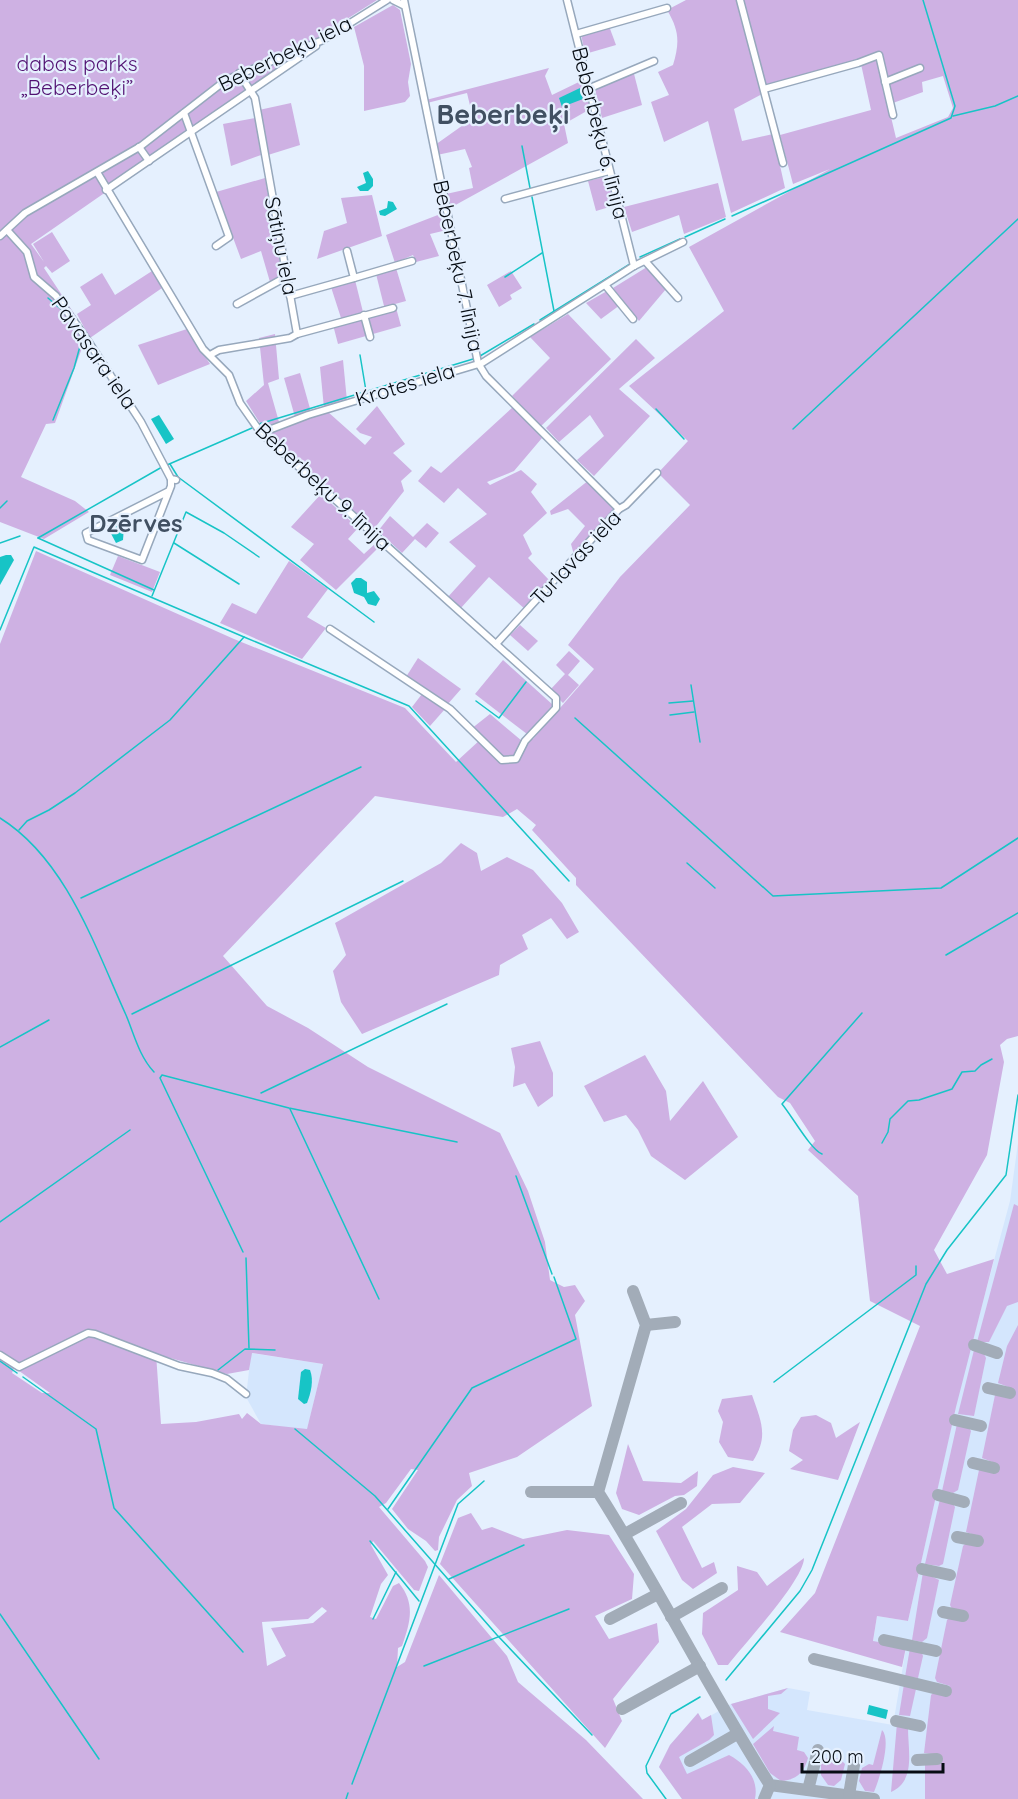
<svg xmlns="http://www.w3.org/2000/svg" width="1018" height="1799" viewBox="0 0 1018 1799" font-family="Quicksand,sans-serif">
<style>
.built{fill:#d4e6fd}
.green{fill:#ceb1e3;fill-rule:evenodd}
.water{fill:#17c4c6}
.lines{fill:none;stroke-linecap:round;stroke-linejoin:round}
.stream{stroke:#17c4c6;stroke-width:1.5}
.taxiway{stroke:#a2acb8;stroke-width:12}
.minor-casing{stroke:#97a8bc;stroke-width:9}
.minor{stroke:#fff;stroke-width:6}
.labels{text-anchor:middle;stroke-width:4.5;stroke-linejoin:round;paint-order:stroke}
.street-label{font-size:21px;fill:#060c13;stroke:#e5f0fe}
.park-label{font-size:21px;fill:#521172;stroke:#e5f0fe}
.quarter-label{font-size:24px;font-weight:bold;fill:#415062;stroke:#e5f0fe}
.district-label{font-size:27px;font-weight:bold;fill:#415062;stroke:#e5f0fe}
</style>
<rect width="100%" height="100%" fill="#e5f0fe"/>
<!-- built -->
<g class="built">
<polygon points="1018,1143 1018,1799 682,1799 659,1767 670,1745 698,1713 703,1720 731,1704 788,1688 810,1692 807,1710 893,1725 906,1648 873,1642 877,1616 908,1621 960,1387 1010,1201"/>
<polygon points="251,1353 323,1364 307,1430 261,1424 246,1397"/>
</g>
<!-- green -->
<g class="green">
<polygon points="0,0 377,0 309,43 303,55 31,244 44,262 33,244 52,232 70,261 52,273 46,266 44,268 87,333 77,314 91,305 80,287 102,273 115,295 152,271 162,288 90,338 87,334 55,423 46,424 21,477 75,501 89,512 44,539 0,522"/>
<path d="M686 0H1018V1036L1007 1039 1000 1045 1004 1062 987 1155 934 1250 947 1274 994 1259 956 1407 908 1621 877 1616 873 1641 906 1647 902 1667 780 1632 815 1593 920 1326 870 1301 858 1196 808 1150 815 1141 790 1103 778 1097 576 885V878L532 830 536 825 517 809 503 817 375 796 223 956 267 1006 308 1028 368 1067 500 1133 528 1191 545 1242 550 1280 564 1287 575 1285 585 1301 575 1315 592 1406 517 1457 469 1473 472 1486 457 1500 439 1537 438 1550 435 1551 426 1541 408 1529 392 1509 418 1470 411 1469 386 1503 379 1507 425 1561 428 1567 419 1591 414 1590 373 1541 371 1545 388 1575 381 1584 370 1617 376 1619 393 1586 399 1583C416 1604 410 1623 402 1646L398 1648 397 1667 405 1662 439 1575 507 1656 518 1682 586 1740 643 1799H0V644L36 551 234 639 405 708 456 762 481 739 471 729 490 714 522 741 533 739 594 669 568 645 620 577 690 505 658 473 688 441 629 386 724 311 689 247 830 169 793 184 780 135 871 110 861 64 768 91 734 109 742 141 773 134 785 188 731 213 708 121 664 142 651 102 669 95 658 72 673 65C680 42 679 30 667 10ZM883 55 893 103 923 92 922 82 943 76 953 108 948 117 896 138 877 58ZM252 1353 323 1364 307 1429 261 1424 247 1413 242 1419 239 1414 196 1422 161 1424 156 1354 227 1374 249 1370ZM14 1368H15L50 1393H42L12 1373ZM322 1607 327 1611 313 1623 271 1628 286 1656 267 1666 262 1622 308 1619Z"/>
<polygon points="393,5 400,10 411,64 408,82 410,96 405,102 364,111 364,66 354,27"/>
<polygon points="609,26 616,45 585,54 581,34"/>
<polygon points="549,68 545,76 552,95 583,80 592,108 564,124 568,143 450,208 446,194 473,188 469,168 472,167 465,149 437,155 435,145 473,118 467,93 427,103 426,100"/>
<polygon points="633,70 642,105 602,118 595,89"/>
<polygon points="291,103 300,145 268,155 259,110"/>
<polygon points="255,118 261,155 231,166 223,124"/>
<polygon points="604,177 611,181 616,205 596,211 588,181"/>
<polygon points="265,178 283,276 270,282 261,251 241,259 216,192"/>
<polygon points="718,183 726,217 684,234 679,215 632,232 624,207"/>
<polygon points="372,195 382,236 317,259 324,231 347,223 341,198"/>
<polygon points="443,213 447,230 430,234 439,256 416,262 413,255 395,263 386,235"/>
<polygon points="647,267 666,289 639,321 613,288"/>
<polygon points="396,268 406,301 395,304 401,326 338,344 332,321 341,318 331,287 355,280 363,312 384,306 376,274"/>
<polygon points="511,271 522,288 510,295 512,299 499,307 487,285"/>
<polygon points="607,291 620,305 601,319 586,303"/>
<polygon points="568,314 611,359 540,427 512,396 550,358 530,337"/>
<polygon points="187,329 210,364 158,385 138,345"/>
<polygon points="275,334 279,379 268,383 279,422 263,428 246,401 264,385 259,338"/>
<polygon points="636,339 655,358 619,389 650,416 594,476 577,460 604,436 590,415 559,442 546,428"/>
<polygon points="343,360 347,401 324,408 320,367"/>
<polygon points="300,373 311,412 295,417 284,378"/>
<polygon points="377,406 405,444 393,453 412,471 401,481 404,491 373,530 266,434 328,412 365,445 372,437 360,433 356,429"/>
<polygon points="513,407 542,438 514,471 487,482 490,485 521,470 537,484 531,492 547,513 523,535 532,554 528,558 550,581 526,610 489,577 460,609 447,598 476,566 449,542 487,514 458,488 444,503 418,481 431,466 441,473"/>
<polygon points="589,480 612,504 613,512 574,555 571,544 585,526 568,509 551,515 550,511"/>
<polygon points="321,494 358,528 348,539 364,554 376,543 379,547 336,590 300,560 314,544 291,527"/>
<polygon points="390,516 413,537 427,523 439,533 426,548 415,539 402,553 378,531"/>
<polygon points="118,556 160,572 152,592 110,575"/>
<polygon points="289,561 328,589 307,617 326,628 302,659 220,623 232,603 256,614"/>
<polygon points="520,625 538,641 528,651 510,635"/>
<polygon points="569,651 580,661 568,675 579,685 563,703 550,690 565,674 556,665"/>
<polygon points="418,658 461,689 447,705 406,677"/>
<polygon points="503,660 553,705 527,734 475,694"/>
<polygon points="422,694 445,709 430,726 412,707"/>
<polygon points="461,843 477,853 481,871 507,857 533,870 562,903 579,932 567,939 551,918 522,935 528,949 500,965 499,975 362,1034 341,1002 333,971 346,955 335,923 441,863"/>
<polygon points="540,1041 553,1073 553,1096 538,1107 525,1083 513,1087 515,1067 511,1048"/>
<polygon points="645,1055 666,1091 670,1121 703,1081 738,1137 685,1180 651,1156 638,1130 626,1115 604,1122 584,1086"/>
<polygon points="1014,1204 1018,1206 1018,1302 1007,1306 989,1342 977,1342"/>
<polygon points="1018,1325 1018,1799 925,1799 925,1765 940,1764 940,1755 924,1753 931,1695 934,1692 947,1696 950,1686 937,1682 935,1678 947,1620 949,1618 963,1620 965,1611 952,1609 950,1605 963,1546 965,1544 979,1546 980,1537 966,1532 979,1470 994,1471 995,1463 982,1458 995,1395 1010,1397 1011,1388 998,1383 1007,1346"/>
<polygon points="974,1350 983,1352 986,1358 974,1416 958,1414"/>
<path d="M752 1395C761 1421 769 1436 753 1461L728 1457 719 1442 723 1422 718 1411 722 1399Z"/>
<polygon points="816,1415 831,1423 836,1438 860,1422 838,1480 790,1469 803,1460 789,1451 793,1430 801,1417"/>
<polygon points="957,1424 967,1425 971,1431 958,1490 953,1493 942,1491"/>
<polygon points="628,1444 643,1481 681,1483 698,1471 697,1486 684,1495 675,1496 639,1515 622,1509 616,1493"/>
<polygon points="733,1467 765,1473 740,1503 712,1504 682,1527 702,1568 714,1562 717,1573 693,1589 682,1580 656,1531 686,1509 713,1475"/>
<polygon points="940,1499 951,1501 955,1507 943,1564 939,1566 925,1564"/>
<polygon points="471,1513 482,1530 492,1527 523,1539 567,1530 609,1535 634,1574 632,1599 595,1616 609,1639 657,1623 659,1642 613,1699 622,1721 605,1748 440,1564 458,1518"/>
<path d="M804 1558C804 1580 744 1644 728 1665H718L702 1634 703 1613 738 1590 737 1566 757 1572 767 1586Z"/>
<polygon points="923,1572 939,1580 927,1638 922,1642 912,1640"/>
<polygon points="910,1648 921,1651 923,1656 918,1678 905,1677"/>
<polygon points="904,1684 914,1686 916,1689 910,1716 899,1715"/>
<polygon points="788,1688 781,1694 768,1696 768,1709 780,1713 753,1739 731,1704"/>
<path d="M698 1713 702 1720 711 1715 714 1735 709 1740 679 1757 687 1774 729 1755C746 1764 759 1779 755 1799H682L659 1767 670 1745Z"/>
<path d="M897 1723 908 1728C908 1751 916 1781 891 1792Z"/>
<path d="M774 1726 773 1731 799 1737 797 1750 804 1752 808 1758C804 1773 796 1780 781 1781L770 1773 753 1744Z"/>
<path d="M882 1730C892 1740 879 1780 874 1792L865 1791 859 1781 862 1768 869 1764 873 1765Z"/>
<polygon points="830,1757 840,1759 845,1764 841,1780 834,1786 828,1785 821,1775 821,1761"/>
</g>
<!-- water -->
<g class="water">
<polygon points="580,88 583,99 562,107 559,98"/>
<polygon points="368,171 373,179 373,186 368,191 360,191 357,187 366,183 363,173"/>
<polygon points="388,201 393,202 397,209 385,216 380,215 379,211 387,208"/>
<polygon points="159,415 174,439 166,444 151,419"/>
<polygon points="121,524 124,527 123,540 116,543 108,528"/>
<polygon points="6,555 11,555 14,560 0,585 0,557"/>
<polygon points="356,578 361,578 367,582 367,593 374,591 380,599 376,606 368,604 364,597 354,593 351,583"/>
<path d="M305 1369 310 1370C314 1380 311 1393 307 1403L304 1404 298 1399 301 1372Z"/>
<polygon points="869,1705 888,1710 886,1719 867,1714"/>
</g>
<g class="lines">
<!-- stream -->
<g class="stream">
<polyline points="953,116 995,106 1018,96"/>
<polyline points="522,146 530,188"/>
<polyline points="532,197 554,311"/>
<polyline points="732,216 951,118 955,106 923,0"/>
<polyline points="685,237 725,219"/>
<polyline points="640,257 680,239"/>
<polyline points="505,277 542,253"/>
<polyline points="48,298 63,311"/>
<polyline points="540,320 630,264"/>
<polyline points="360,355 366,391"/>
<polyline points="480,356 534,324"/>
<polyline points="476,367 482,375"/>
<polyline points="656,409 684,439"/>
<polyline points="53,420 74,368 82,339"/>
<polyline points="259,424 473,359"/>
<polyline points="793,429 1018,219"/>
<polyline points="170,464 178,477 374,622"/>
<polyline points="167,465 252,428"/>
<polyline points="0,508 7,501"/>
<polyline points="381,536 385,539"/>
<polyline points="38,538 162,467"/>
<polyline points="38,538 154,590"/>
<polyline points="0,543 20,536"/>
<polyline points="174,543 239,584"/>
<polyline points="390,544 435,585"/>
<polyline points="152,596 186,512 224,533 259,557"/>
<polyline points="0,630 34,547 244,637 170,720 75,793 49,810 27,821 19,830"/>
<polyline points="244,637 409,706 569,881"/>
<polyline points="691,685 700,742"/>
<polyline points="476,701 499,718 526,682"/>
<polyline points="669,703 693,701"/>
<polyline points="670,715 694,712"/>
<polyline points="575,718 773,896 941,888 1018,838"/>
<path d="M0 818C66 859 95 947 126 1015 134 1034 139 1056 154 1072"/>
<polyline points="687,863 715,888"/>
<polyline points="81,898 361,767"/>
<polyline points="946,955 1018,913"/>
<polyline points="132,1014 403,881"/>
<polyline points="0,1047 49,1020"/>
<polyline points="261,1093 447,1004"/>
<polyline points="290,1109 379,1299"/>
<polyline points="882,1143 888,1132 890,1119 908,1101 919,1100 952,1089 962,1072 975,1071 981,1065 992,1059"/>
<path d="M822 1154C811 1150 792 1116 782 1104L862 1013"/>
<polyline points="516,1176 552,1274"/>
<polyline points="0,1222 130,1130"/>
<polyline points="243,1252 160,1078 162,1075 289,1108 457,1142"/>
<polyline points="246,1258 249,1348"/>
<polyline points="0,1361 17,1373"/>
<polyline points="218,1370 245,1349 275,1350"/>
<polyline points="23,1377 96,1429 114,1508 243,1652"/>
<polyline points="774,1382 916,1275 916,1266"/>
<polyline points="295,1429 375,1496 497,1635 592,1735"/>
<polyline points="388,1509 472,1388 576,1339 554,1277"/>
<polyline points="370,1541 419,1601"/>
<polyline points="449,1579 524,1545"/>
<polyline points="0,1614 99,1759"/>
<polyline points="373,1619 396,1572"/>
<polyline points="424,1666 569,1609"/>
<polyline points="726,1680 800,1591 812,1570 926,1284 947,1250 1006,1175 1018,1095"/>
<polyline points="352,1784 458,1504 484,1481"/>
<polyline points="346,1799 348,1793"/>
<polyline points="666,1799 647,1773 646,1766 671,1714 700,1697"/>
</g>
<!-- taxiway -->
<g class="taxiway">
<path d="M633 1291 646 1325 598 1492C659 1588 709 1690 770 1785L874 1799"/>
<polyline points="646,1325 675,1322"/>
<polyline points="974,1345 997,1353"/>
<polyline points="988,1388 1010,1393"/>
<polyline points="955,1420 981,1426"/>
<polyline points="973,1463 994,1468"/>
<polyline points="531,1492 598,1492"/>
<polyline points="938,1495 964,1502"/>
<polyline points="625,1534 681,1503"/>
<polyline points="957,1537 978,1541"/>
<polyline points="922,1569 950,1575"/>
<polyline points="943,1612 963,1616"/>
<polyline points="671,1617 722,1588"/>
<polyline points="610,1619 658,1594"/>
<polyline points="884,1640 936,1651"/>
<polyline points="814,1659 946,1691"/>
<polyline points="622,1709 700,1666"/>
<polyline points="896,1721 920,1726"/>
<polyline points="917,1760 937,1759"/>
<polyline points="690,1761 737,1734"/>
<polyline points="808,1790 818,1750"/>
<polyline points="849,1795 855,1759"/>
<polyline points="764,1799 770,1785"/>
</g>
<defs>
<g id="minor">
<polyline points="393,0 403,5"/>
<polyline points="404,0 478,363 486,376 619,509"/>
<polyline points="567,0 634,266"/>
<polyline points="740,0 783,163"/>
<polyline points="576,34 667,8"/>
<polyline points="239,73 255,98 297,334"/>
<polyline points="885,82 920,68"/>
<polyline points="590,88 654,61"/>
<polyline points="764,89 858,63 879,55 893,115"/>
<polyline points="184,113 229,237 216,246"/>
<polyline points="139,147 149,161"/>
<polyline points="97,172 203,349 229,375 240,403 261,433 556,698 556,708 525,741 516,759 502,760 450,709 330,629"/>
<polyline points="106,190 316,46"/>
<polyline points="505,199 609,171"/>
<polyline points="7,230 27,252 34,277 56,296 86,338 141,422 171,479 176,480"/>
<polyline points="0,236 25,213 141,146 226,80 323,40 387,0"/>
<polyline points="646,262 678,298"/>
<polyline points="634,266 683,242"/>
<polyline points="354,278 412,261"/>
<polyline points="606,286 633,319"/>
<polyline points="290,296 354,278 347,251"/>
<polyline points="237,304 286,277"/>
<polyline points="364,315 370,337"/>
<polyline points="210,355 219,350 290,338 297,334 393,308"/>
<polyline points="261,433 308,415 482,363 634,266"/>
<polyline points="169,491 86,533 88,540 142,560 171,486 171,479"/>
<polyline points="496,644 619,509 626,505 657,473"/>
<polyline points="0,1355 19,1367 88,1333 95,1334 179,1366 212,1373 227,1379 246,1394"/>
</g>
</defs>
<!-- minor casing -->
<use href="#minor" class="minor-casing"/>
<!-- minor -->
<use href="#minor" class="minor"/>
</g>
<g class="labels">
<!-- street labels -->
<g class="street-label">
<text transform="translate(285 54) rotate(-26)" y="7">Beberbeķu iela</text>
<text transform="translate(600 133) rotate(76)" y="7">Beberbeķu 6. līnija</text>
<text transform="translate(281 246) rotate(79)" y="7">Sātiņu iela</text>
<text transform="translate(458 266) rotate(78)" y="7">Beberbeķu 7. līnija</text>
<text transform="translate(94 353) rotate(55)" y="7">Pavasara iela</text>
<text transform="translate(405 385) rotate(-17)" y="7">Krotes iela</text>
<text transform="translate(323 487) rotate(43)" y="7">Beberbeķu 9. līnija</text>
<text transform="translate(576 558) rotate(-47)" y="7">Turlavas iela</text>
</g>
<!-- park labels -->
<g class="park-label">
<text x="77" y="71">dabas parks<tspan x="77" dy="24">„Beberbeķi”</tspan></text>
</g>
<!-- quarter labels -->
<g class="quarter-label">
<text x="136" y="532">Dzērves</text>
</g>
<!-- district labels -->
<g class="district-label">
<text x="503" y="124">Beberbeķi</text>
</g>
</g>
<!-- scale -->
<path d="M802 1763v9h141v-9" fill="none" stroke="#060c13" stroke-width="3"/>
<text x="811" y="1763" font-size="18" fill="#060c13" stroke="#e5f0fe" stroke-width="4.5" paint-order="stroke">200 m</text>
</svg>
